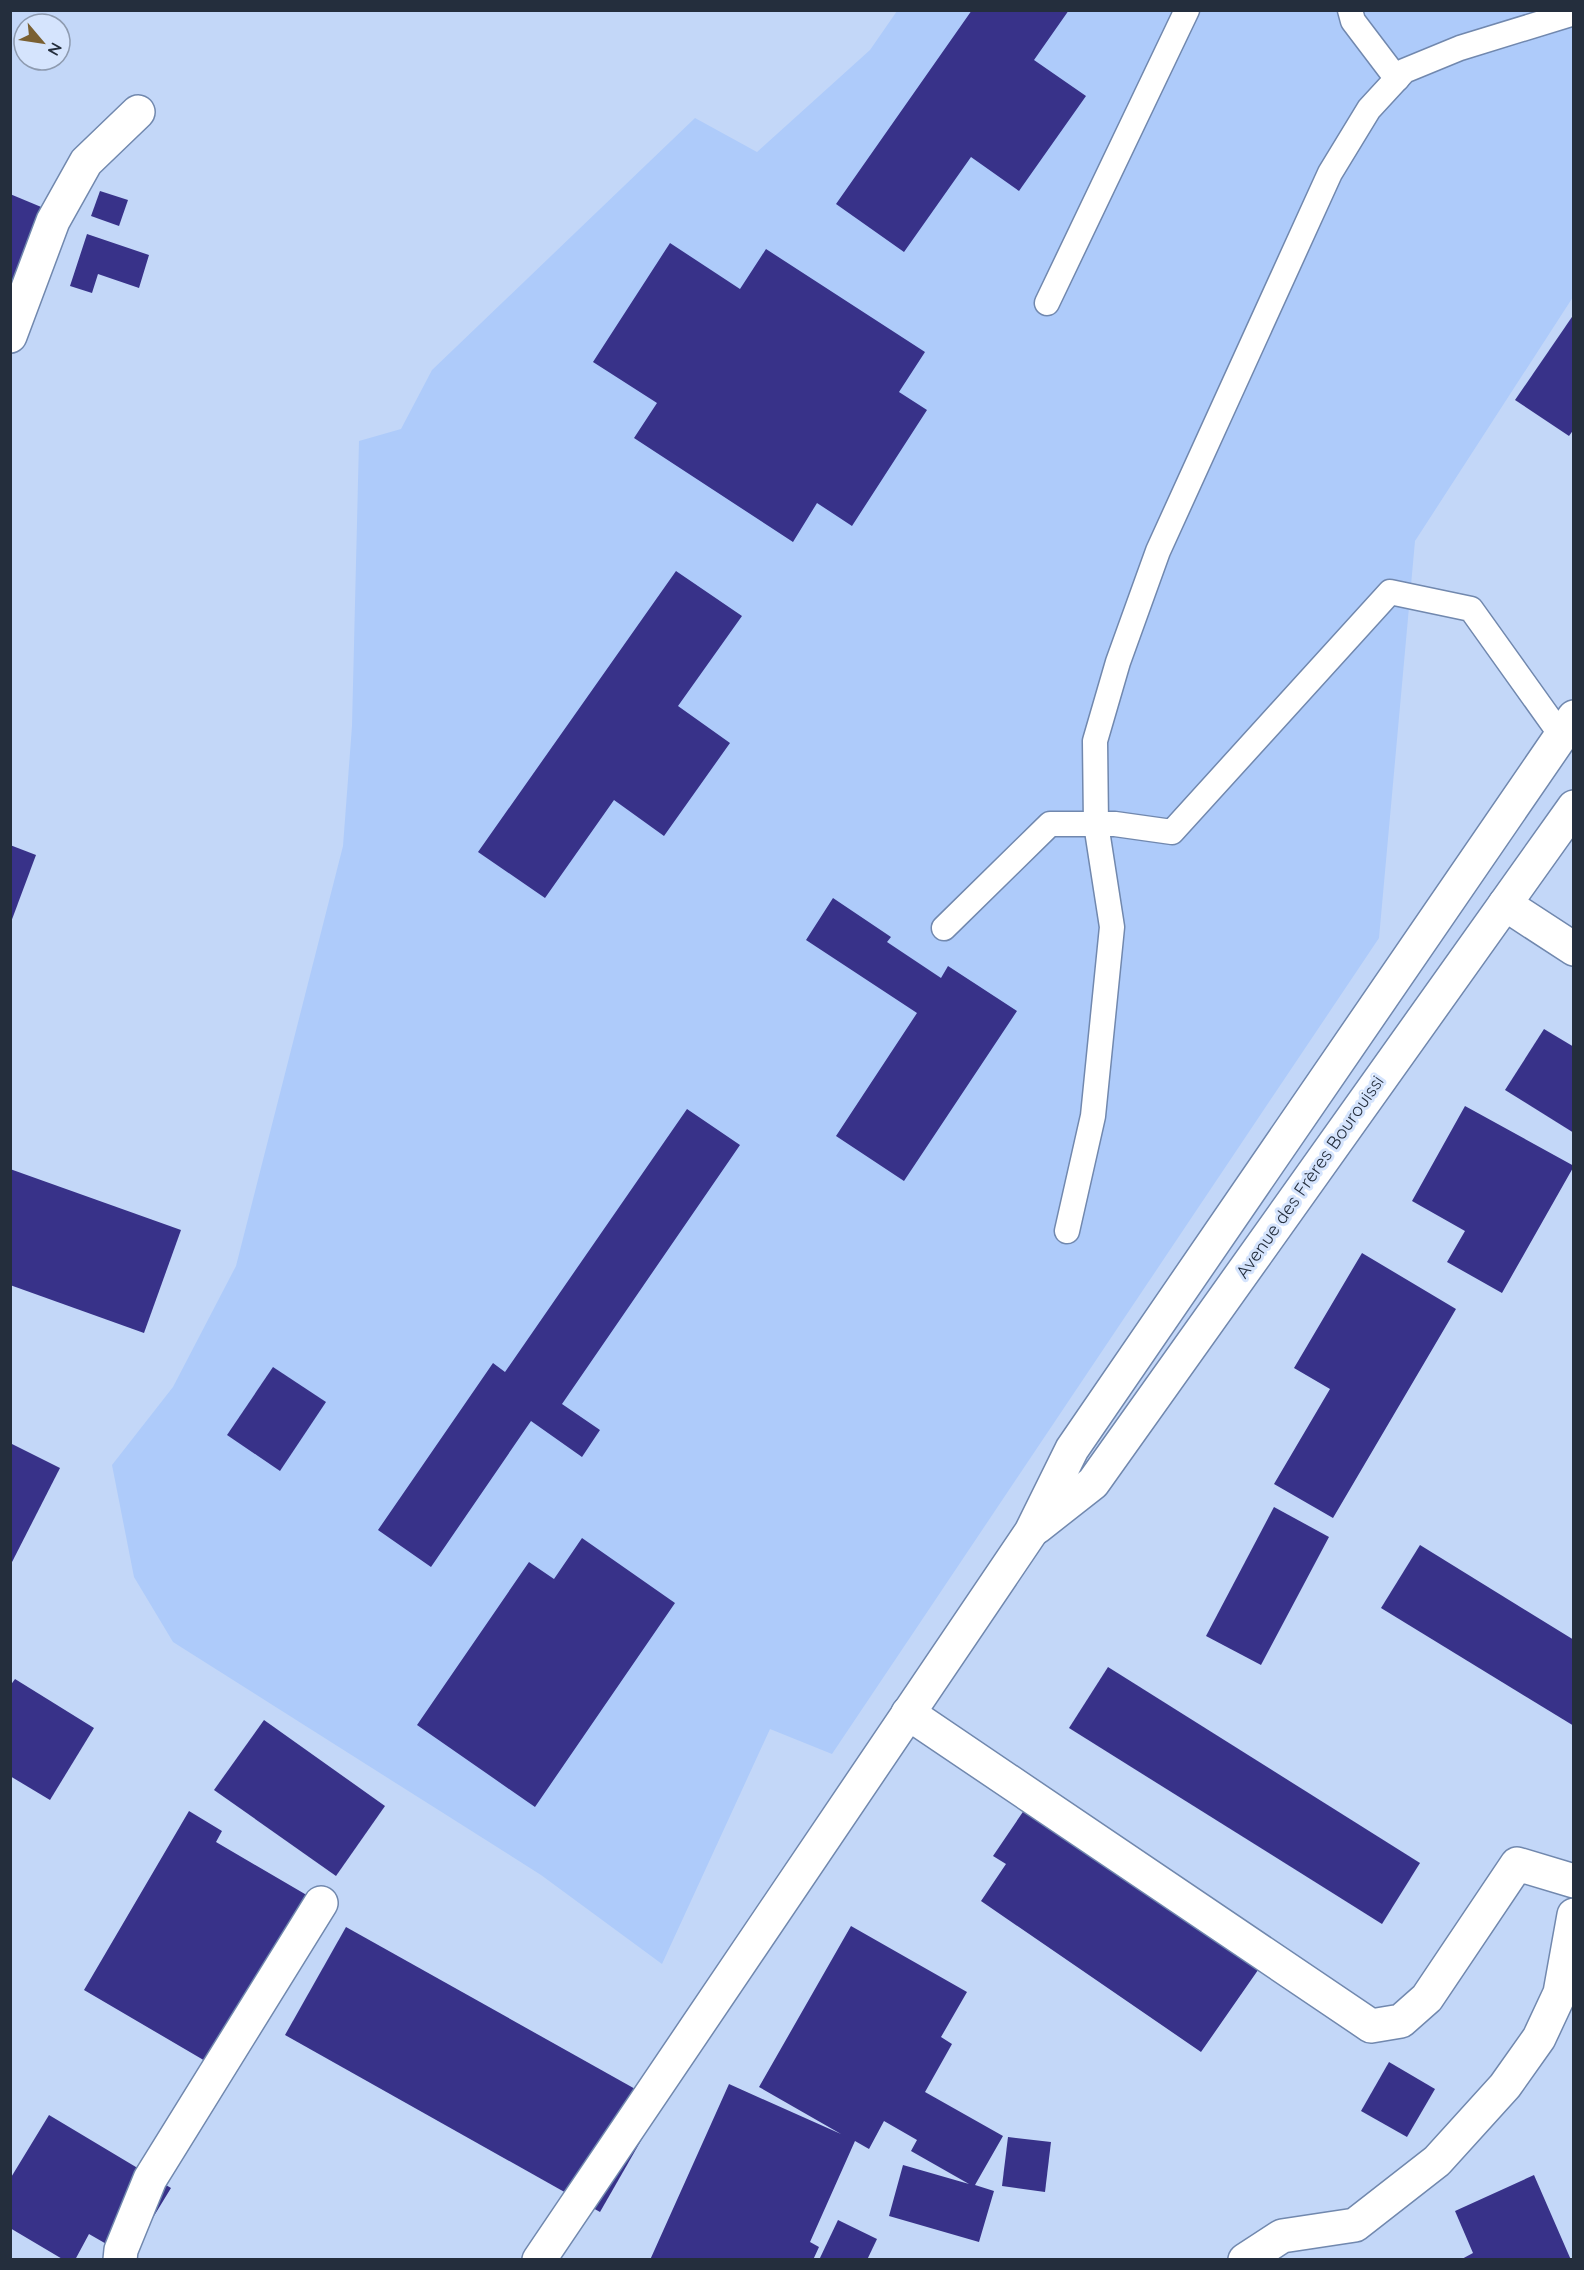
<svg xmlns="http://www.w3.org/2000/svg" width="1584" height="2270" viewBox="0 0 1584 2270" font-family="Quicksand,sans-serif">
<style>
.built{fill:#aecbfa}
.building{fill:#383289}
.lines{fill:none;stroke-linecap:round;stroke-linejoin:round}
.service-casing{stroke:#7188ae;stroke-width:27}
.minor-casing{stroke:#7188ae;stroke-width:36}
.secondary-casing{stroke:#7188ae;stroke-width:36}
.service{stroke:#fff;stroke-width:24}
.minor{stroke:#fff;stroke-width:33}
.secondary{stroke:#fff;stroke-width:33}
.labels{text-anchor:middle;stroke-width:6;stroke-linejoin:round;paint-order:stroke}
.street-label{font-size:18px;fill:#242e3d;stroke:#d5e4fd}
</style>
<rect width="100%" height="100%" fill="#c3d7f8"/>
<!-- built -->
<polygon class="built" points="897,11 1573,11 1573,297 1415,541 1379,938 832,1754 770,1729 662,1964 541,1875 173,1642 134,1577 112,1465 173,1387 236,1266 343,846 352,726 359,441 401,429 432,370 695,118 757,152 870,50"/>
<!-- building -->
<g class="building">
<polygon points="972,10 1069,10 1034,60 1086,96 1019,191 971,157 904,252 836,204"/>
<polygon points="100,191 128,200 119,226 91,216"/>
<polygon points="10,194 70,219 10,313"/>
<polygon points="87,234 149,255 139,288 98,274 92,293 70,286"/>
<polygon points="670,243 740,289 766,249 925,352 899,392 927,410 852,526 817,503 793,542 634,438 657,403 593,362"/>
<polygon points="1574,314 1574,429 1569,436 1515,400"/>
<polygon points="676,571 742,616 678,706 730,743 664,836 614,800 545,898 478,852"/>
<polygon points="10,845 36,855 11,922 10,922"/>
<polygon points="833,898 891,937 887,942 941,978 948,966 1017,1011 904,1181 836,1136 917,1013 806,940"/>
<polygon points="1544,1029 1574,1047 1574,1133 1505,1090"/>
<polygon points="1465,1106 1574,1166 1502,1293 1447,1262 1465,1231 1412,1201"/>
<polygon points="687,1109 740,1145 562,1404 600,1430 582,1457 531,1421 431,1567 378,1530 493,1363 505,1372"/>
<polygon points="10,1169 181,1230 144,1333 10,1285"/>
<polygon points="1362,1253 1456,1309 1333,1518 1274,1484 1330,1389 1294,1368"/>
<polygon points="273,1367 326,1402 280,1471 227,1435"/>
<polygon points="10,1443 60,1468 10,1566"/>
<polygon points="1274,1507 1329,1537 1261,1665 1206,1636"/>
<polygon points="582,1538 675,1603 535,1807 417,1725 529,1562 554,1579"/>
<polygon points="1420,1545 1574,1640 1574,1726 1381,1608"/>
<polygon points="1108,1667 1420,1863 1382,1924 1069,1728"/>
<polygon points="15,1679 94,1728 50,1800 10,1776 10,1686"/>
<polygon points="264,1720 385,1806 336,1876 214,1790"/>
<polygon points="1031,1800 1265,1960 1201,2052 981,1901 1006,1864 993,1856"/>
<polygon points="189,1811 222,1831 216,1842 322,1904 224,2072 84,1990"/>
<polygon points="851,1926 967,1992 941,2037 952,2044 925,2092 1003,2136 975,2185 994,2191 979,2242 889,2216 903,2165 969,2184 911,2151 917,2140 884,2121 869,2149 855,2141 810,2242 819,2247 813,2260 650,2260 729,2084 841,2134 759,2087"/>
<polygon points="346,1927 662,2104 600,2212 285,2035"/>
<polygon points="1389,2062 1435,2089 1407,2137 1361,2111"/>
<polygon points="49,2115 171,2188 129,2257 89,2234 75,2260 64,2260 10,2228 10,2179"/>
<polygon points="1008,2137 1051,2142 1045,2192 1002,2186"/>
<polygon points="1534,2175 1571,2260 1460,2260 1473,2253 1455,2211"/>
<polygon points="838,2220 877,2239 867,2260 819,2260"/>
</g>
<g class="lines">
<defs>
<g id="service">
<polyline points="1350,10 1353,21 1397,79"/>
<polyline points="1047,303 1187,10"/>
<polyline points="944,928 1050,824 1115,824 1172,832 1390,592 1471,609 1561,735"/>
<polyline points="1067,1231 1093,1116 1112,927 1096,824 1095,741 1118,662 1158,551 1330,173 1369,109 1404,71 1460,48 1574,13"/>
</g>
<g id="minor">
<polyline points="10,336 53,221 86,162 138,112"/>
<polyline points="1505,904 1574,949"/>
<polyline points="908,1713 1371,2026 1401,2021 1427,1998 1517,1864 1574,1881"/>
<polyline points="120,2260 121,2250 150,2179 321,1903"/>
<polyline points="1245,2260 1282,2236 1355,2225 1437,2161 1505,2086 1539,2038 1560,1993 1574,1915"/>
</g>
<g id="secondary">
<polyline points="1037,1527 1093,1483 1574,807"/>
<polyline points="539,2260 1031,1532 1072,1449 1574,717"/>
</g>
</defs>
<!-- service casing -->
<use href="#service" class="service-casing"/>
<!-- minor casing -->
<use href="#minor" class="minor-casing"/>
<!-- secondary casing -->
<use href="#secondary" class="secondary-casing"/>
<!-- service -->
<use href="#service" class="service"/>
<!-- minor -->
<use href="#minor" class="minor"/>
<!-- secondary -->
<use href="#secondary" class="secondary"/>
</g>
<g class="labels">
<!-- street labels -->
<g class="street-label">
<text transform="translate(1310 1177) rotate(-55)" y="6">Avenue des Frères Bourouissi</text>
</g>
</g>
<!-- border -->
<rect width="1584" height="2270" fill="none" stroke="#242e3d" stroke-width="24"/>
<!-- north arrow -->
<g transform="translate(42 42) rotate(119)"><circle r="28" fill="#d5e4fd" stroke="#8e9bb0" stroke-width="1.5"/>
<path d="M0-4.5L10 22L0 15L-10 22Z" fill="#7a6032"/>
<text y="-9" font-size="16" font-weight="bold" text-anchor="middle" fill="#242e3d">N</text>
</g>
</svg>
